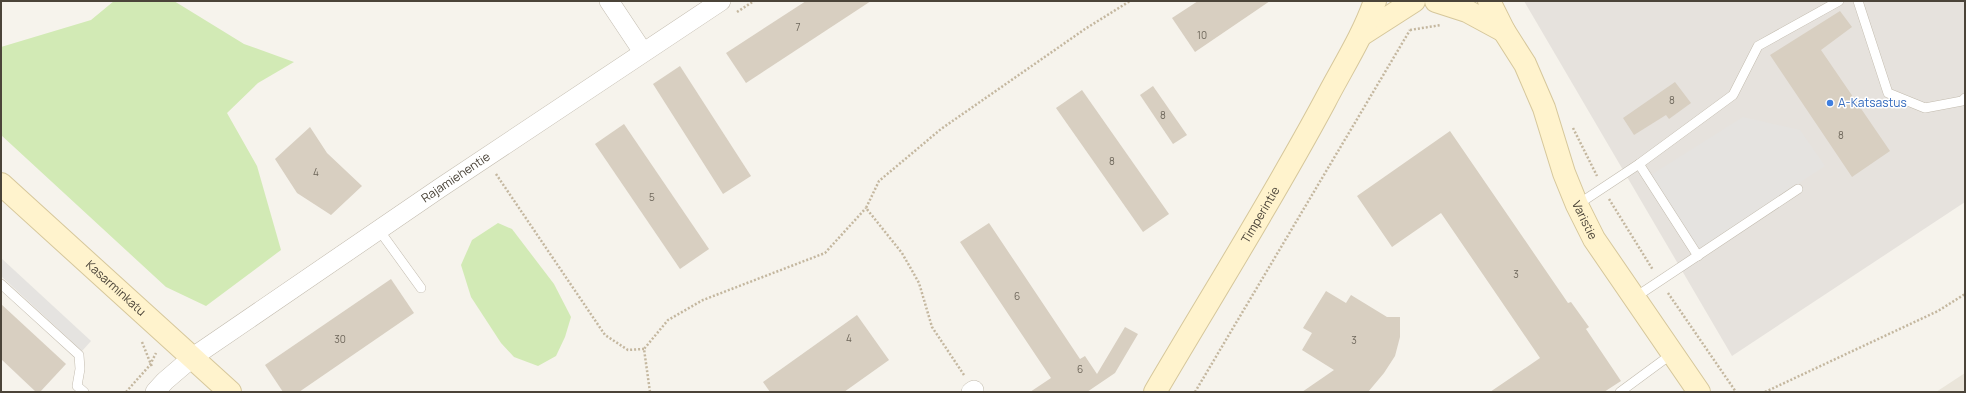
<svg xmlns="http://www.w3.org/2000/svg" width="1966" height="393" viewBox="0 0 1966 393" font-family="Manrope,sans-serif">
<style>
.residential{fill:#eae5da}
.industrial{fill:#e6e2dd}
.green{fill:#d2eab5}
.parking{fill:#e5e3e0}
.building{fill:#d8cfc1}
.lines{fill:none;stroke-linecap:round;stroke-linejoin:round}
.lane-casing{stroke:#c2bbae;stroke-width:10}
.street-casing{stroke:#c2bbae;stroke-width:20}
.secondary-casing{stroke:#d6c79b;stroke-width:24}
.path{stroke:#c4b79f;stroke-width:2.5;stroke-dasharray:2 2;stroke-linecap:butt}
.lane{stroke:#fff;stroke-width:9}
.street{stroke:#fff;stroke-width:19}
.secondary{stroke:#fff3cd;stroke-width:22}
.shop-dot{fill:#3f7fe0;stroke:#fff;stroke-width:1.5}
.labels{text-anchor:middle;stroke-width:3;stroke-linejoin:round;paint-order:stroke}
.number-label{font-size:10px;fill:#6e675b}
.shop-label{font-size:12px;fill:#366cbe;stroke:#fff;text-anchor:start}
.street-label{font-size:12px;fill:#4b4439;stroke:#fff}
</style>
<rect width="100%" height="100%" fill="#f6f3ec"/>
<!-- residential -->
<polygon class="residential" points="1965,373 1965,392 1936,392"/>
<!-- industrial -->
<polygon class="industrial" points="1524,1 1965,1 1965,202 1732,356"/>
<!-- green -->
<g class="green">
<polygon points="114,1 174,1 244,44 294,62 258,83 227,113 257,166 281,250 206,306 166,287 1,135 1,47 91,20"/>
<polygon points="498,223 512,229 554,284 571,317 565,337 556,356 538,366 514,357 501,343 471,297 461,265 472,240"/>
</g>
<!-- parking -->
<g class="parking">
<polygon points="1743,117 1800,130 1825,166 1699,250 1651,175"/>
<polygon points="1,258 91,341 82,351 1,276"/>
</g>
<!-- building -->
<g class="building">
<polygon points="806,1 871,1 746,83 726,53"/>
<polygon points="1198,1 1270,1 1195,52 1172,18"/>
<polygon points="1840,11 1852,27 1821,50 1890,151 1852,177 1770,55"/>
<polygon points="680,66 751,176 723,194 653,84"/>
<polygon points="1675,82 1691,103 1669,119 1666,115 1634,135 1623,118"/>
<polygon points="1153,86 1187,135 1173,144 1140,95"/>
<polygon points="1082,90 1169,214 1143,232 1056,108"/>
<polygon points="624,124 709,249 680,269 595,144"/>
<polygon points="310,127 327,153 362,186 331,215 297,193 275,159"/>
<polygon points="1450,131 1568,303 1571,302 1589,327 1586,329 1621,381 1604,392 1490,392 1540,358 1441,213 1392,247 1357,196"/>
<polygon points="989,223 1080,359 1085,356 1097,374 1125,327 1138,334 1115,373 1087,392 1030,392 1051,378 960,242"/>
<polygon points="391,279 414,313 299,392 283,392 265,365"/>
<polygon points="1326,291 1346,303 1351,295 1387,317 1400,317 1400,337 1395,356 1384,373 1368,392 1302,392 1334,370 1302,350 1312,333 1303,328"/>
<polygon points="1,304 66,364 40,392 36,392 1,359"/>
<polygon points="857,315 889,360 844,392 770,392 763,382"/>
</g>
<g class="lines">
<defs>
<g id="lane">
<polyline points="1858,1 1888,93 1925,108 1962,101 1965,98"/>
<polyline points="1639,164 1698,256"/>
<polyline points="1577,205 1639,164 1733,95 1758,46 1839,1"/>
<polyline points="379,230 421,288"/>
<polyline points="1,284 79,355 80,369 77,386 84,392"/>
<polyline points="1634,298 1798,189"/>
<polyline points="1620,392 1673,353"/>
</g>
<g id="street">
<polyline points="609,1 643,52"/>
<path id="s1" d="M155 392 165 381 193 357 440 188 721 1"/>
<polyline points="971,392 974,390"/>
</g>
<g id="secondary">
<polyline points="1436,1 1467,11 1504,31"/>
<path id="s2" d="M1489 1 1504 31 1525 64 1544 108 1564 173 1577 205 1594 239 1699 392"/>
<polyline points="1361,35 1414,1"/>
<path id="s3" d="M1 184 230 392"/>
<path id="s4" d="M1155 392C1212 295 1272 200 1325 101 1342 68 1363 36 1375 1"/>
</g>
</defs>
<!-- lane casing -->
<use href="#lane" class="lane-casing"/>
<!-- street casing -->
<use href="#street" class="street-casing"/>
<!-- secondary casing -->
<use href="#secondary" class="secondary-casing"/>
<!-- path -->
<g class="path">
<polyline points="737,12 754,1"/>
<polyline points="1410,30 1441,25"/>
<polyline points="1573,128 1597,176"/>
<polyline points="496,174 605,335 628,350 644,349"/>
<polyline points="1609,199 1653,270"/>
<polyline points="1668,293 1736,392"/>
<polyline points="142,342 152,367"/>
<polyline points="964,375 932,327 919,283 902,253 866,208 879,181 941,129 1085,29 1130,1"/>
<polyline points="126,392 150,365 156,353"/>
<polyline points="650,392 644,349 668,320 703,300 825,253 866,208"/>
<polyline points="1195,392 1410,30"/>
<polyline points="1765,392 1938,311 1965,294"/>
</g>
<!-- lane -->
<use href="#lane" class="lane"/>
<!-- street -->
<use href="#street" class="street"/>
<!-- secondary -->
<use href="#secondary" class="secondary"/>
</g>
<!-- markers -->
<circle class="shop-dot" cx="1830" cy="103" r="4"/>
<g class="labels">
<!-- number labels -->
<g class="number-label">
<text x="798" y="31">7</text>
<text x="1202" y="39">10</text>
<text x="1672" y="104">8</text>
<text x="1163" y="119">8</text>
<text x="1841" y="139">8</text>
<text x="1112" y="165">8</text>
<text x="316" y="176">4</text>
<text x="652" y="201">5</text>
<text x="1516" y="278">3</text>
<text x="1017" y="300">6</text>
<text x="849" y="342">4</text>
<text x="340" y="343">30</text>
<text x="1354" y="344">3</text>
<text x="1080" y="373">6</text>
</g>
<!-- shop labels -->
<g class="shop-label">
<text x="1838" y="107">A-Katsastus</text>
</g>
<!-- street labels -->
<g class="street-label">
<text dy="4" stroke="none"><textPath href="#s1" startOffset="370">Rajamiehentie</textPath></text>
<text dy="4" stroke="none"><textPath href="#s4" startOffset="206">Timperintie</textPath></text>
<text dy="4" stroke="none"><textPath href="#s2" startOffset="240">Varistie</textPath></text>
<text dy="4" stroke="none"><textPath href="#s3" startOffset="155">Kasarminkatu</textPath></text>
</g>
</g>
<!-- border -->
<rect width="1966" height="393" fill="none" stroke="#4b4439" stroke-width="4"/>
</svg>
